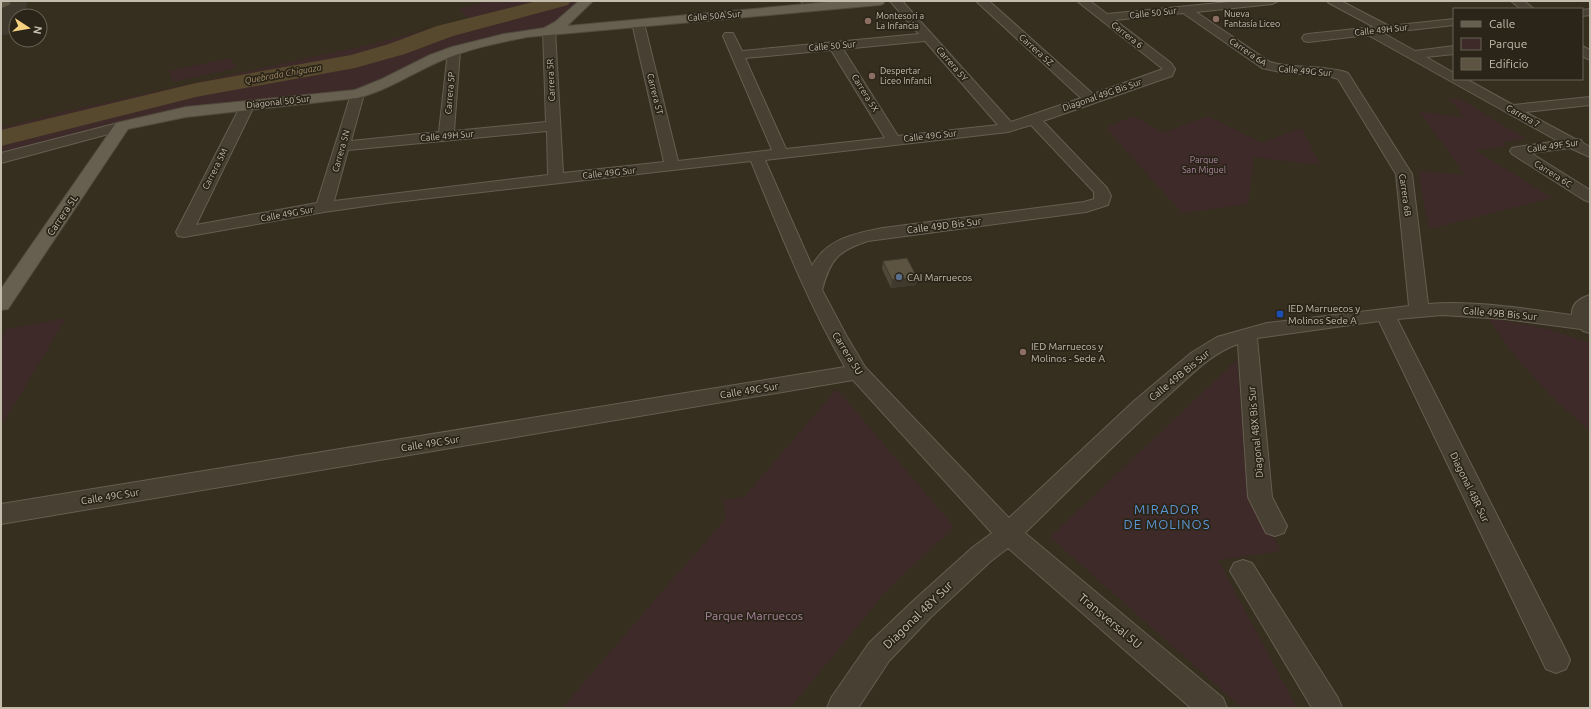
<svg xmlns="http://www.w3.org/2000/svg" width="1591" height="709" viewBox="0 0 1591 709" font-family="Ubuntu,sans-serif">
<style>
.green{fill:#3e2a28}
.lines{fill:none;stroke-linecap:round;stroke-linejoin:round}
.river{fill:#57492e;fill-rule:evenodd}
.minor-casing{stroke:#655e51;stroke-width:2}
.major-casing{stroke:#514a3d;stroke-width:2}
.minor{fill:#474033;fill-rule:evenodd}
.major{fill:#676051;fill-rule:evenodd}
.wall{fill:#4f4738}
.shaded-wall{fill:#403a2e}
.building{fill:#5c5341;stroke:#403a2e}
.education-dot{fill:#8d6e63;stroke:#2b2519;stroke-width:1.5}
.service-dot{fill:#5c6f8a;stroke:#2b2519;stroke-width:1.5}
.transit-dot{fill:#1a4fb4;stroke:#2b2519;stroke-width:1.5}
.labels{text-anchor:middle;stroke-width:3.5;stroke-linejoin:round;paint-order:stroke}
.far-street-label{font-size:9px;fill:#c4bdad;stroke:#2b2519}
.far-poi-label{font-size:9px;fill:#c4bdad;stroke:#2b2519;text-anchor:start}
.far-water-label{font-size:9px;font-style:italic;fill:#a38e66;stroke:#2b2519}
.far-park-label{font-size:9px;fill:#a9849e;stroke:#2b2519}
.street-label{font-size:10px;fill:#c4bdad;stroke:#2b2519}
.poi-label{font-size:10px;fill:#c4bdad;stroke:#2b2519;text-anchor:start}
.near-street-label{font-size:12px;fill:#c4bdad;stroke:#2b2519}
.near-park-label{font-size:12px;fill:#a9849e;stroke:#2b2519}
.near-neighbourhood-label{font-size:13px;letter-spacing:1px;fill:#5b95d2;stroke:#2b2519}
</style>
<rect width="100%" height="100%" fill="#362f20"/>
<!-- green -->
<g class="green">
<polygon points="489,1 580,1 566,11 556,23 549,26 514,33 352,92 221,104 1,154 1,128 63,112 248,71 373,44 469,18 458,9"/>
<polygon points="230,58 236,68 173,82 169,71"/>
<polygon points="1449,98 1460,99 1526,139 1502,142 1508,146 1475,150 1552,198 1429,229 1418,171 1465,175 1420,112 1464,117"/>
<polygon points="1133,116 1164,133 1208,116 1262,143 1302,128 1320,165 1254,157 1248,204 1182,213 1106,128"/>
<polygon points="66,318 1,427 1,338 7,329"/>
<polygon points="1488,318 1548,329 1590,343 1590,430 1559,404 1517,359"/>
<polygon points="1237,360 1247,493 1281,551 1218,560 1297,708 1242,708 1050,537"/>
<polygon points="837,389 954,527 889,588 790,708 562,708 673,579 673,577 676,576 726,518 723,500 744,497"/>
</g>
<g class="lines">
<!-- river -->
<polygon class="river" points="537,1 571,1 568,5 453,36 405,54 355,68 196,97 1,146 1,130 196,83 351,55 389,44 437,26"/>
<defs>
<g id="minor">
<polygon points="801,1 813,1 817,7 815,9 807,9"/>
<path d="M890 1H902L1011 122 1081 98 976 1H989L1093 94 1163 69 1077 1H1090L1107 14 1239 1H1278L1272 4 1196 12 1270 62C1296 70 1323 64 1348 73L1412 174 1428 304C1475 300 1525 309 1572 315 1571 304 1580 298 1590 295V333L1583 331 1581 329 1505 319 1442 315 1397 319 1566 651 1570 660 1566 669 1556 673 1546 669 1379 321 1257 338 1272 497 1287 526 1284 533 1275 536 1266 533 1248 497 1238 344C1212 353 1192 374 1172 392 1121 437 1073 486 1025 533L1223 698 1227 708H1191L1008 548 991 561 931 617 889 661 858 708H827L831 698 869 643 913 601 973 547 992 533 853 380 1 524V504L845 367C807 301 780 232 751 161L387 203 324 212 184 237 178 236 176 232 242 103 247 102 252 103 254 106 196 225 317 203 352 91H362L364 94 351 141 439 132 448 51 450 48H458L460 51 454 131 546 122 543 30 545 28H553L555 30 563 173 664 162 632 23 634 21H642L644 23 678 161 772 150 723 36 725 33H733L742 51 919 34ZM1183 13 1262 68 1285 73 1326 75 1338 79 1396 174 1409 306 1267 323 1217 337 1191 353 1133 402 1009 518 865 367 846 335 822 290C830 260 837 251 868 241L1086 212 1108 205 1111 196 1107 188 1043 121 1172 76 1175 69 1171 63 1115 20ZM925 41 998 125 898 136 843 49ZM831 50 885 138 786 149 745 58ZM1031 125 1094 192V199L1084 202 883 228C856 233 826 239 812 266L765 160 1008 132ZM547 131 548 175 334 201 348 150Z"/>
<polygon points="1327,1 1341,1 1389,26 1454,19 1454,25 1383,33 1415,51 1454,46 1454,54 1426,57 1454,73 1454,79 1466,79 1513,105 1590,97 1590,105 1525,112 1575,139 1581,140 1583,143 1590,147 1590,157 1570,148 1531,153 1590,190 1590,202 1584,200 1512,154 1510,151 1512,148 1517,147 1558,141 1368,35 1308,42 1304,41 1302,38 1304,35 1308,34 1374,27 1329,3"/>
<polygon points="1511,1 1524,1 1534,9 1521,9"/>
<polygon points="1590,9 1590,15 1582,16 1582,10"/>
<polygon points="1582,46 1590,50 1590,60 1582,56"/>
<polygon points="122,122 127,123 129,126 127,129 1,163 1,153"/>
<polygon points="1243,560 1252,563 1338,698 1342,708 1312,708 1230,571 1234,563"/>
</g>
<path id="major" d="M579 1H593L567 26 839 1H885L883 4 879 5 527 37C497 43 467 49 438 62 411 74 386 91 357 98L186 117 128 129 8 309 1 310V289L116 123 186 107 355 90 382 79 430 55 452 47 504 34 544 28 555 22Z"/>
</defs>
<!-- minor casing -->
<use href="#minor" class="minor-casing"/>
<!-- major casing -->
<use href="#major" class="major-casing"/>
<!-- minor -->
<use href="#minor" class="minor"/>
<!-- major -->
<use href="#major" class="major"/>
</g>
<!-- wall -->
<polygon class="wall" points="883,261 917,277 916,285 891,288 882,269"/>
<!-- shaded-wall -->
<g class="shaded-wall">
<polygon points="11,1 27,1 25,16 16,16 16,31 10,34 3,35 1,31 1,9"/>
<polygon points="917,277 916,285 891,288 892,280"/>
</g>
<!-- building -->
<g class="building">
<polygon points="1,1 11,1 10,5 1,9"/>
<polygon points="907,258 917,277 892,280 883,261"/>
</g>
<!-- markers -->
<g class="education-dot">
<circle cx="1216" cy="19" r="4"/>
<circle cx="868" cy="21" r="4"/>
<circle cx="872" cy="76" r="4"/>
<circle cx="1023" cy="352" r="4"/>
</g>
<circle class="service-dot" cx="899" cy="277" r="4"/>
<rect class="transit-dot" x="1276" y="310" width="8" height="8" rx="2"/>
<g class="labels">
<!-- far-street labels -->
<g class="far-street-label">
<text transform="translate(1153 13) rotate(-6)" y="3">Calle 50 Sur</text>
<text transform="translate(714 16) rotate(-5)" y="3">Calle 50A Sur</text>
<text transform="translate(1381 30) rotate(-6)" y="3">Calle 49H Sur</text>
<text transform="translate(1127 35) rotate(38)" y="3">Carrera 6</text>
<text transform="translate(832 46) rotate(-5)" y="3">Calle 50 Sur</text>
<text transform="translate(1036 50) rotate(42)" y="3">Carrera 5Z</text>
<text transform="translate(1248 52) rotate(34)" y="3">Carrera 6A</text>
<text transform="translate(952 64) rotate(49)" y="3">Carrera 5Y</text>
<text transform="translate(1305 71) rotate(5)" y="3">Calle 49G Sur</text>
<text transform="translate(551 80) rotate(-93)" y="3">Carrera 5R</text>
<text transform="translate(450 93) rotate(-85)" y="3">Carrera 5P</text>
<text transform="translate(865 93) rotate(58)" y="3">Carrera 5X</text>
<text transform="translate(655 94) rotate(76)" y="3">Carrera 5T</text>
<text transform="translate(1102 95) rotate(-19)" y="3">Diagonal 49G Bis Sur</text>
<text transform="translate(278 102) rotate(-6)" y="3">Diagonal 50 Sur</text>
<text transform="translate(1523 116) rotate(29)" y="3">Carrera 7</text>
<text transform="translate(447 136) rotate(-5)" y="3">Calle 49H Sur</text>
<text transform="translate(930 136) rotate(-6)" y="3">Calle 49G Sur</text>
<text transform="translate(1553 146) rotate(-8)" y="3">Calle 49F Sur</text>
<text transform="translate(341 151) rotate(-74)" y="3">Carrera 5N</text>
<text transform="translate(215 169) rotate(-63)" y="3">Carrera 5M</text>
<text transform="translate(609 173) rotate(-6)" y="3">Calle 49G Sur</text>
<text transform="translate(1553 174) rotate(32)" y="3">Carrera 6C</text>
<text transform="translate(1405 195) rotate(82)" y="3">Carrera 6B</text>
<text transform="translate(287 214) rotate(-10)" y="3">Calle 49G Sur</text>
</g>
<!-- far-poi labels -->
<g class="far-poi-label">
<text x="1224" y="17">Nueva<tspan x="1224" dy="10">Fantasía Liceo</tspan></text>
<text x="876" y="19">Montesori a<tspan x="876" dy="10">La Infancia</tspan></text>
<text x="880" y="74">Despertar<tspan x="880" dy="10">Liceo Infantil</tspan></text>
</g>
<!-- far-water labels -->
<g class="far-water-label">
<text transform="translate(283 74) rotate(-10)" y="3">Quebrada Chiguaza</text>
</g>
<!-- far-park labels -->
<g class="far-park-label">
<text x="1204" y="163">Parque<tspan x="1204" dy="10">San Miguel</tspan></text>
</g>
<!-- street labels -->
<g class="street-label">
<text transform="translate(62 215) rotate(-56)" y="4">Carrera 5L</text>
<text transform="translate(944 225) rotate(-7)" y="4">Calle 49D Bis Sur</text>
<text transform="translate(1500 313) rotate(5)" y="4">Calle 49B Bis Sur</text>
<text transform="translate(848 353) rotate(58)" y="4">Carrera 5U</text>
<text transform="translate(1179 375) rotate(-39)" y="4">Calle 49B Bis Sur</text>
<text transform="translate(749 390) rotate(-9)" y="4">Calle 49C Sur</text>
<text transform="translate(1255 432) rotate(-95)" y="4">Diagonal 48X Bis Sur</text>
<text transform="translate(430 443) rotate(-9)" y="4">Calle 49C Sur</text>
<text transform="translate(1470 487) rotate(64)" y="4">Diagonal 48R Sur</text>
<text transform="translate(110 496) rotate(-9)" y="4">Calle 49C Sur</text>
</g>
<!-- poi labels -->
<g class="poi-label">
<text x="907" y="281">CAI Marruecos</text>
<text x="1288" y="312">IED Marruecos y<tspan x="1288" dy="12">Molinos Sede A</tspan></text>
<text x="1031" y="350">IED Marruecos y<tspan x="1031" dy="12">Molinos - Sede A</tspan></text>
</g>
<!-- near-street labels -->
<g class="near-street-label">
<text transform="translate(918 615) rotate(-44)" y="4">Diagonal 48Y Sur</text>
<text transform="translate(1110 621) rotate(40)" y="4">Transversal 5U</text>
</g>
<!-- near-park labels -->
<g class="near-park-label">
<text x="754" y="620">Parque Marruecos</text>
</g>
<!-- near-neighbourhood labels -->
<g class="near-neighbourhood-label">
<text x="1167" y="514">MIRADOR<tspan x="1167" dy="15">DE MOLINOS</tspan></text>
</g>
</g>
<!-- border -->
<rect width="1591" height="709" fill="none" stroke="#c4bdad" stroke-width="4"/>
<!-- legend -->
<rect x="1453" y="8" width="130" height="72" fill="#2b2519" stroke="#686254"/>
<rect x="1461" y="21" width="20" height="6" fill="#676051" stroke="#686254"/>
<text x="1489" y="28" font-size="12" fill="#c4bdad">Calle</text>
<rect x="1461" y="38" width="20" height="12" fill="#3e2a28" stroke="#686254"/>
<text x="1489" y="48" font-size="12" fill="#c4bdad">Parque</text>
<rect x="1461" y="58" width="20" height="12" fill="#5c5341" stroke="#686254"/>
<text x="1489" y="68" font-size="12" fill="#c4bdad">Edificio</text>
<!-- north arrow -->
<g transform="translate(28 28) rotate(102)"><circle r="19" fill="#2b2519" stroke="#686254"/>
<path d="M0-3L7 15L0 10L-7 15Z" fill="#f6d280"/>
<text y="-6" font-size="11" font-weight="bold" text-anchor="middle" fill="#c4bdad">N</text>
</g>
</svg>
